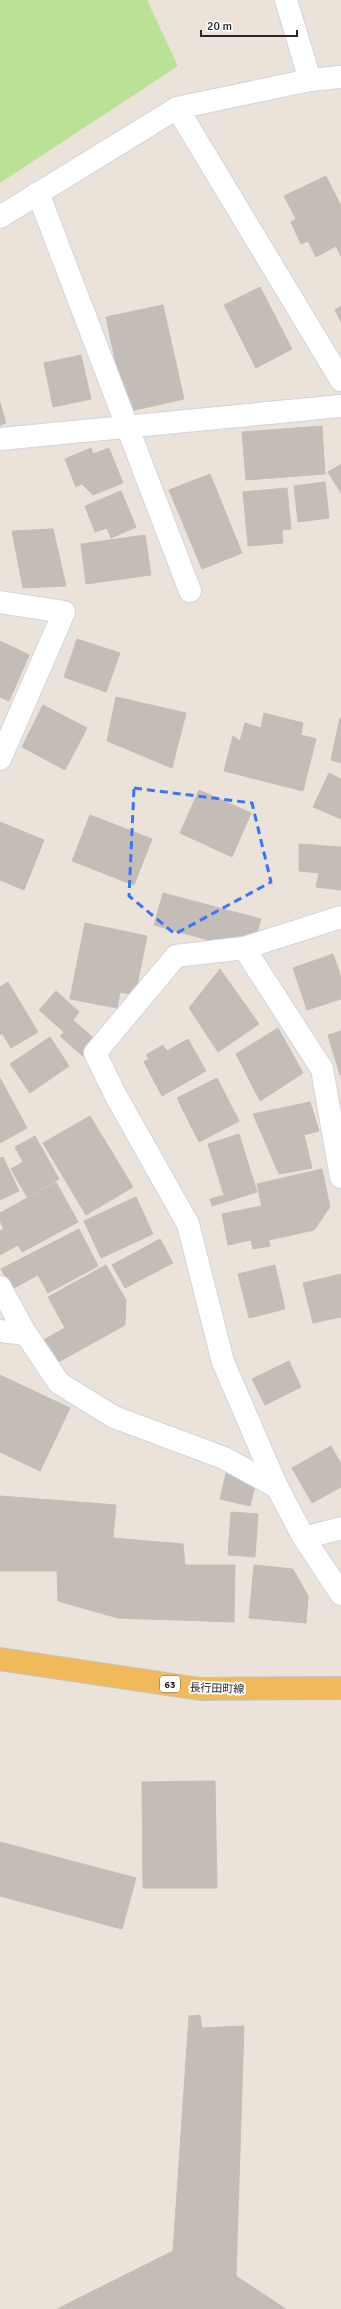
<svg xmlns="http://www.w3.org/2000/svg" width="341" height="2309" viewBox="0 0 341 2309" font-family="Signika,'Noto Sans JP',sans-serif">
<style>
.green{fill:#bae296}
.building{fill:#c3bcb7;stroke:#c6beb4}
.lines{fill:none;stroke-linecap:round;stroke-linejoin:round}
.minor-casing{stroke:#d0d5e2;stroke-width:24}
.major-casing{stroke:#c3c3c3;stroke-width:24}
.minor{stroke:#fff;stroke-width:22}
.major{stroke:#f0ba5b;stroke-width:22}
.marked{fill:none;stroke:#3975f9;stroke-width:3;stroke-dasharray:8 5;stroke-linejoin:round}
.labels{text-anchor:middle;stroke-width:4;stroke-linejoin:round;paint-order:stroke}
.shield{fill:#fff;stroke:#696969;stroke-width:1}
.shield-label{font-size:10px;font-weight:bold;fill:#292929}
.street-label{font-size:11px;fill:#292929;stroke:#fff}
</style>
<rect width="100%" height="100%" fill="#ebe2da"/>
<!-- green -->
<polygon class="green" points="0,0 147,0 178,66 0,183"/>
<!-- building -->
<g class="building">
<polygon points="326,176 341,206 341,256 336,246 316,257 308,241 301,244 291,222 296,219 284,196"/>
<polygon points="260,287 292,349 256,368 224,305"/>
<polygon points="163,305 184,399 126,412 106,317"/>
<polygon points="341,306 341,322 335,310"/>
<polygon points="81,355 91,399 53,407 44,363"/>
<polygon points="0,402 6,423 0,425"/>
<polygon points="322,426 325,474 246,480 242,432"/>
<polygon points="91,448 93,454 109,448 123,483 93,495 82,484 76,487 65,459"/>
<polygon points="341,464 341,493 328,472"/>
<polygon points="210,474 242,553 202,569 169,490"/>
<polygon points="325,482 329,518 298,522 294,486"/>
<polygon points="287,488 291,529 282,530 283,543 248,546 243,492"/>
<polygon points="121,491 136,527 111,538 107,528 95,532 85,506"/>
<polygon points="53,529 66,586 23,588 12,531"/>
<polygon points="145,535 151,575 86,584 81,544"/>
<polygon points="77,639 120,653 106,692 64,677"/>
<polygon points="0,641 29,655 9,701 0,697"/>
<polygon points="116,697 186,713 172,768 107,741"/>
<polygon points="43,705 87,728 65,770 22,747"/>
<polygon points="264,713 303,723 301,735 316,739 303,791 224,771 233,736 240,741 245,723 261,728"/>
<polygon points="340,718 341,718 341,763 331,760"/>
<polygon points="329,773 341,779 341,819 313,807"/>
<polygon points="199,790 251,813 232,857 180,833"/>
<polygon points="90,815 152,839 134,885 72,861"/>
<polygon points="0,822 44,840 24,890 0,880"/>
<polygon points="299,844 341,847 341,890 316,887 319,873 299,871"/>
<polygon points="163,893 261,919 256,936 223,944 154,925"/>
<polygon points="85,923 147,936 135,995 120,992 117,1008 70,999"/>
<polygon points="333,954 341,977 341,999 307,1010 293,968"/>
<polygon points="220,969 259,1024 218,1052 189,1008"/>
<polygon points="8,982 38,1032 11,1048 2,1033 0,1035 0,987"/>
<polygon points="56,991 79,1012 73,1020 98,1042 84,1057 60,1036 64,1032 39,1010"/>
<polygon points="278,1028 303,1073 260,1101 236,1054"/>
<polygon points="341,1031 341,1075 340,1075 328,1035"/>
<polygon points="50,1037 69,1066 30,1093 10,1064"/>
<polygon points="188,1039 206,1071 162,1096 144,1062 149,1059 146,1055 163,1045 167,1051"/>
<polygon points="0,1078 27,1128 0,1143"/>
<polygon points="217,1078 239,1121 199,1142 177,1098"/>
<polygon points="310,1102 319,1131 304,1135 312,1168 279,1174 253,1114"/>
<polygon points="90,1116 133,1187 86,1215 43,1143"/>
<polygon points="239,1134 257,1192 212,1206 210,1199 224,1195 208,1144"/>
<polygon points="35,1136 59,1179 27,1197 11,1169 23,1162 15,1147"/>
<polygon points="3,1157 19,1191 0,1200 0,1158"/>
<polygon points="322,1169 330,1207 314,1230 269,1240 257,1184"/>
<polygon points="56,1182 78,1222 22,1252 18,1245 0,1255 0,1231 4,1229 0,1221 0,1213"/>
<polygon points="136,1197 153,1234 101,1258 84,1221"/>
<polygon points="261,1206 270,1246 253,1249 251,1240 228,1245 222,1214"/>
<polygon points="79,1229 98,1266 48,1293 38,1275 12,1289 1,1269"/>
<polygon points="160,1239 173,1263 125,1288 112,1265"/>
<polygon points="106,1265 126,1300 125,1325 53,1365 40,1342 65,1328 48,1297"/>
<polygon points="275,1265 285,1309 249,1318 238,1274"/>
<polygon points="341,1274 341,1318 341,1317 313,1323 303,1283"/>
<polygon points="289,1361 301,1387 265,1405 252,1379"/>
<polygon points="0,1375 70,1408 40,1471 0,1452"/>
<polygon points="331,1446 341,1464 341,1487 312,1503 292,1468"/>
<polygon points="228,1465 255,1486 250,1506 220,1499"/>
<polygon points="0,1496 116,1505 113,1538 183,1544 185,1565 235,1565 234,1622 118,1618 58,1601 57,1571 0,1571"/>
<polygon points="231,1512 258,1514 255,1557 228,1555"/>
<polygon points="254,1565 293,1569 308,1596 306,1623 249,1618"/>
<polygon points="215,1781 217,1888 143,1888 142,1782"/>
<polygon points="0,1842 136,1878 122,1929 0,1896"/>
<polygon points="200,2015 202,2028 244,2026 236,2276 286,2309 57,2309 173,2251 189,2016"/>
</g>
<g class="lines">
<defs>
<g id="minor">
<polyline points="286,0 310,80"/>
<polyline points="177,108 341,380"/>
<polyline points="38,193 190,591"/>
<polyline points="0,217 177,108 310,80 341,77"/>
<polyline points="0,439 341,406"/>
<polyline points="0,602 64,612 0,759"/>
<polyline points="244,948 322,1069 341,1177"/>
<polyline points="0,1287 26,1334 59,1383 114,1417 224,1458 277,1487 304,1538 341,1594"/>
<polyline points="0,1331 26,1334"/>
<polyline points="277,1487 223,1362 188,1224 116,1096 95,1053 176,956 244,948 341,917"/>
<polyline points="304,1538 341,1528"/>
</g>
<polyline id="major" points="0,1659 200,1689 341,1688"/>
</defs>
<!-- minor casing -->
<use href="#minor" class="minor-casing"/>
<!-- major casing -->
<use href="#major" class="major-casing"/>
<!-- minor -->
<use href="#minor" class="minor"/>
<!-- major -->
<use href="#major" class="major"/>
</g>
<!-- marked area -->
<path class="marked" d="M134 788 252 803 271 882 175 934 129 896Z"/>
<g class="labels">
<!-- shield labels -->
<rect class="shield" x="160" y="1676" width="20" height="16" rx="3"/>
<g class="shield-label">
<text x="170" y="1688">63</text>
</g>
<!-- street labels -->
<g class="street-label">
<text transform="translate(217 1688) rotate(2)" y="4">長行田町線</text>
</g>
</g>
<!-- scale -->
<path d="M201 30v6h96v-6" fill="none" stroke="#292929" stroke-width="2"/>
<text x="207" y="30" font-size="12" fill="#292929" stroke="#ffffff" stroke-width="3" paint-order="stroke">20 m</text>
</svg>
